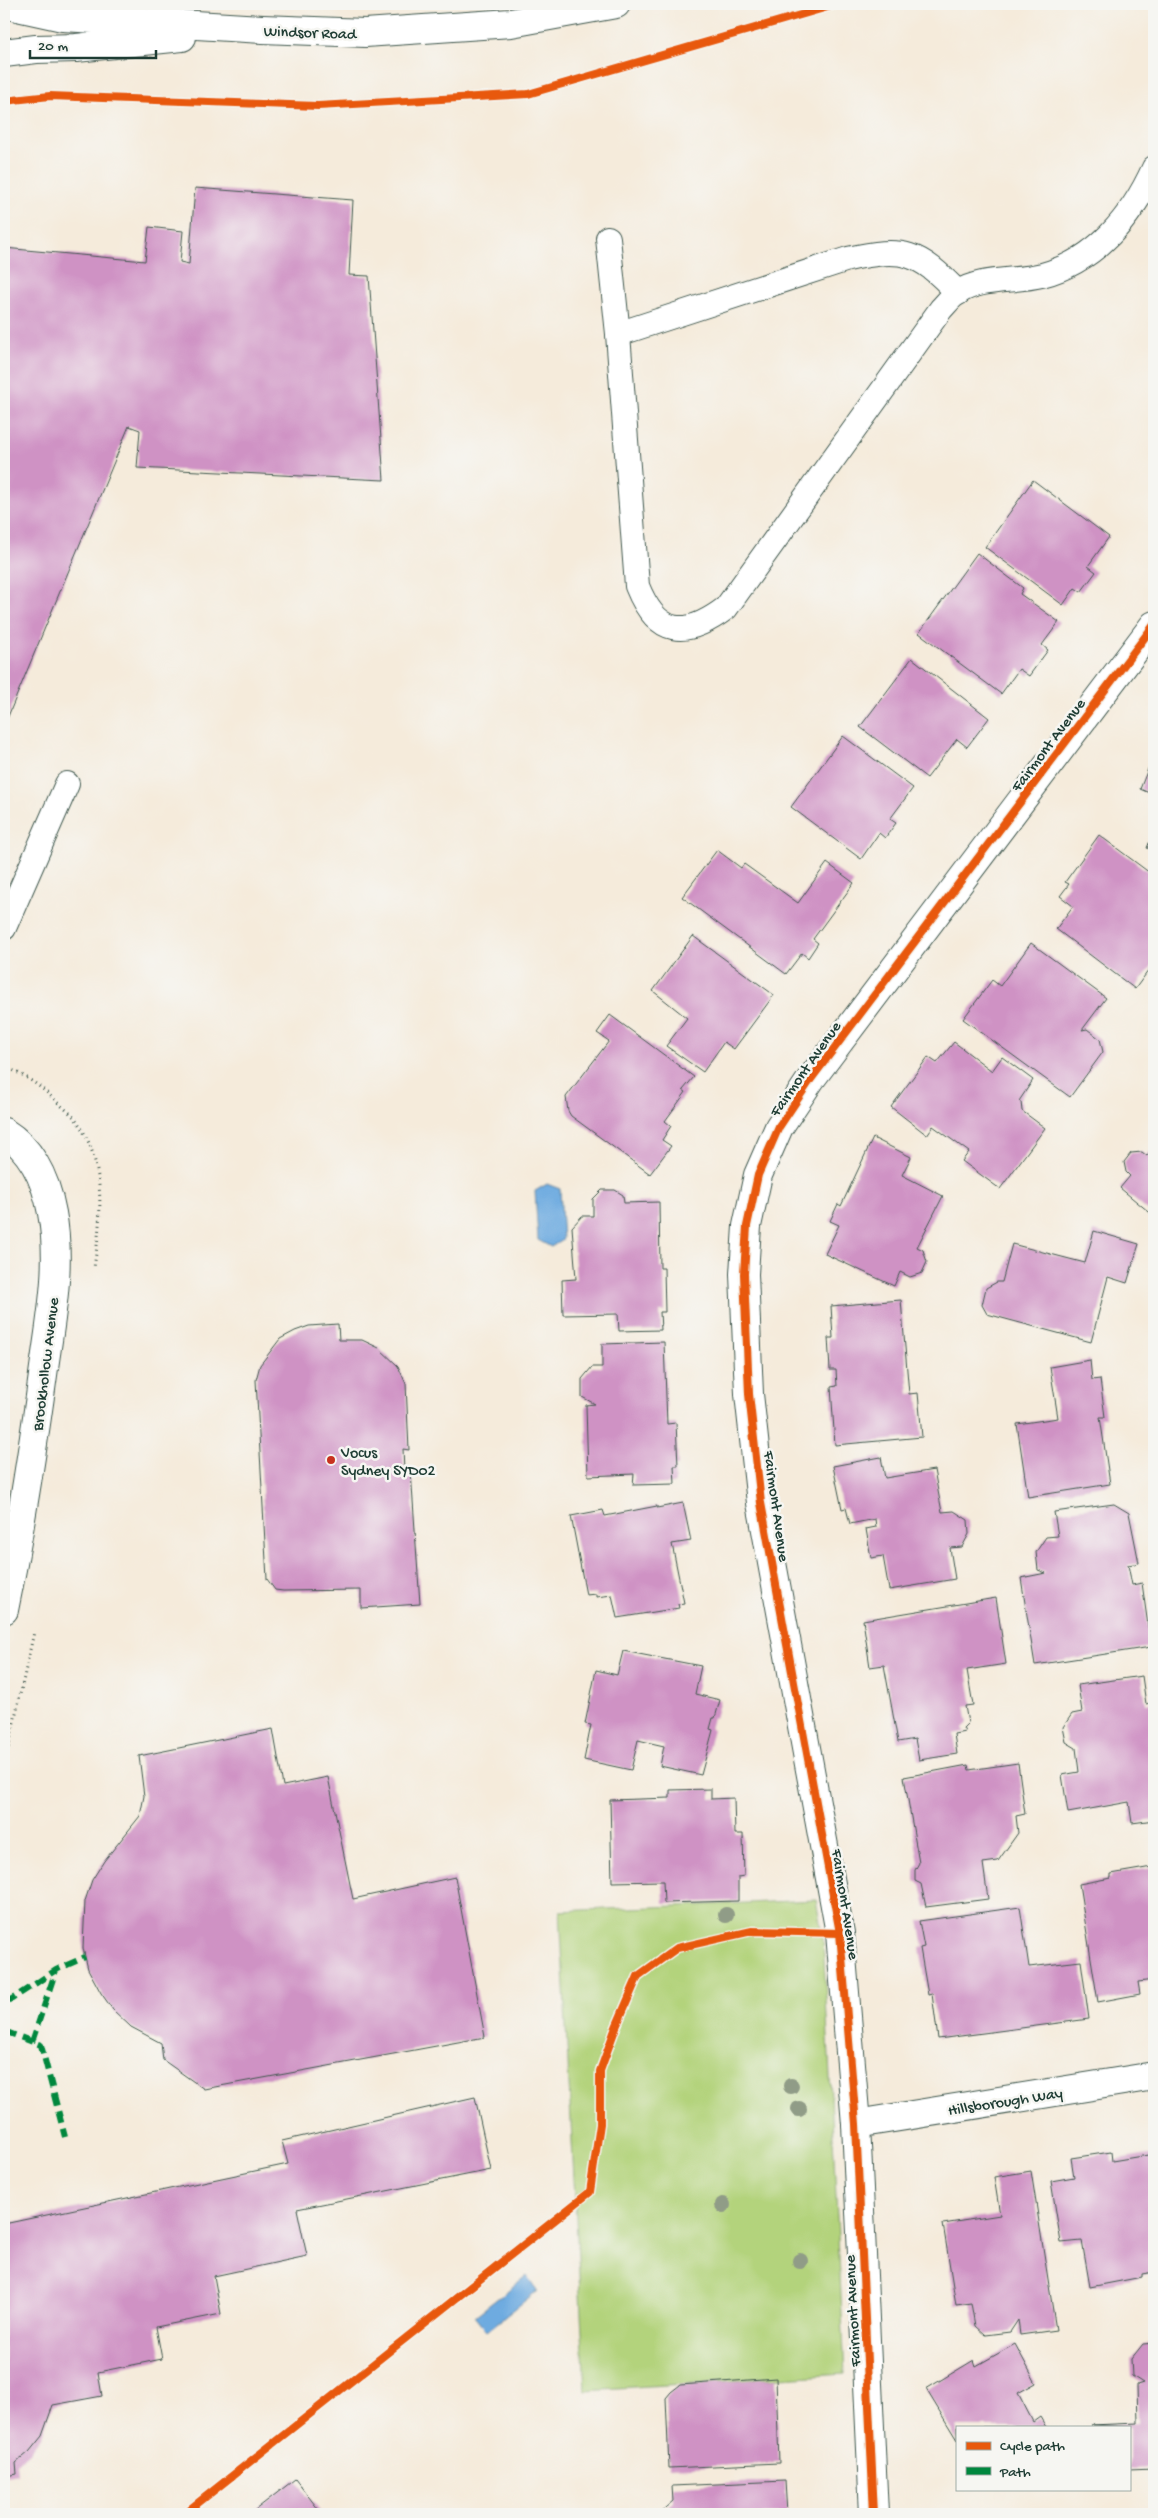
<svg xmlns="http://www.w3.org/2000/svg" width="1158" height="2518" viewBox="0 0 1158 2518" font-family="'Gochi Hand',sans-serif">
<style>
.green{fill:#b3d37b;stroke:#698858}
.water{fill:#6eabe0;stroke:#46748a}
.building{fill:#cf92c4}
.lines{fill:none;stroke-linecap:round;stroke-linejoin:round}
.service-casing{stroke:#3f574d;stroke-width:26}
.minor-casing{stroke:#3f574d;stroke-width:30}
.primary-casing{stroke:#3f574d;stroke-width:30}
.path{stroke:#3f574d;stroke-width:3;stroke-dasharray:1 4;stroke-linecap:butt}
.service{stroke:#fff;stroke-width:24}
.minor{stroke:#fff;stroke-width:28}
.primary{stroke:#fff;stroke-width:28}
.quiet{stroke:#00873e;stroke-width:6;stroke-dasharray:12 6;stroke-linecap:butt}
.cycleway-casing{stroke:#f6f6f2;stroke-width:11}
.cycleway{stroke:#e8590c;stroke-width:8}
.tree{fill:#909c87}
.poi-dot{fill:#c8321e;stroke:#f6f6f2;stroke-width:2}
.labels{text-anchor:middle;stroke-width:5;stroke-linejoin:round;paint-order:stroke}
.street-label{font-size:16px;fill:#1f3d34;stroke:#f6f6f2}
.poi-label{font-size:16px;fill:#1f3d34;stroke:#f6f6f2;text-anchor:start}
</style>
<rect width="100%" height="100%" fill="#f6f6f2"/>
<filter id="ink" filterUnits="userSpaceOnUse"><feTurbulence type="fractalNoise" baseFrequency=".02" numOctaves="2"/><feDisplacementMap in="SourceGraphic" scale="10" xChannelSelector="R" yChannelSelector="G"/><feConvolveMatrix kernelMatrix="1 2 1 2 8 2 1 2 1" color-interpolation-filters="sRGB"/></filter>
<filter id="wash" filterUnits="userSpaceOnUse"><feTurbulence type="fractalNoise" baseFrequency=".0096" numOctaves="4" result="noise"/><feDisplacementMap in="SourceGraphic" scale="20" xChannelSelector="R" yChannelSelector="G"/><feGaussianBlur stdDeviation="1.12" result="paint"/><feColorMatrix in="noise" values="0 0 0 0 0 0 0 0 0 0 0 0 0 0 0 0 0 1.4 0 .05"/><feComposite in="paint" operator="in"/></filter>
<g filter="url(#wash)">
<rect width="100%" height="100%" fill="#f5ebdb"/>
<!-- green -->
<polygon class="green" points="816,1900 823,1939 845,2374 585,2390 560,1911"/>
<!-- water -->
<g class="water">
<polygon points="547,1184 560,1189 563,1239 551,1247 538,1240 535,1191"/>
<polygon points="526,2276 537,2291 487,2331 475,2316"/>
</g>
<g id="blocks">
<!-- building -->
<g class="building">
<polygon points="195,188 353,200 349,275 369,276 384,480 137,468 140,430 129,426 4,726 4,248 145,261 149,227 183,231 180,262 189,264"/>
<polygon points="1033,480 1109,537 1088,566 1096,572 1081,592 1075,588 1063,605 985,547"/>
<polygon points="977,553 1023,588 1020,594 1059,622 1042,645 1048,650 1029,676 1019,669 1001,694 919,633"/>
<polygon points="912,658 989,718 967,747 957,739 927,778 860,727"/>
<polygon points="843,736 913,788 890,819 896,823 885,838 879,833 861,859 791,807"/>
<polygon points="1154,754 1154,795 1140,789"/>
<polygon points="1154,831 1154,851 1147,848"/>
<polygon points="1099,835 1154,876 1154,963 1135,989 1056,929 1073,906 1060,896 1069,884 1065,882"/>
<polygon points="717,850 741,868 744,864 798,903 827,863 854,883 813,939 818,943 808,958 802,953 786,974 682,897"/>
<polygon points="693,936 774,995 734,1049 724,1042 703,1072 666,1046 687,1018 653,991"/>
<polygon points="1031,943 1106,998 1082,1030 1087,1029 1100,1039 1103,1052 1070,1097 963,1019 992,980 1000,986"/>
<polygon points="610,1015 694,1077 683,1090 686,1092 665,1121 671,1126 662,1140 671,1146 650,1174 571,1116 568,1111 566,1097 609,1041 597,1033"/>
<polygon points="954,1042 992,1071 1002,1057 1033,1080 1019,1101 1021,1102 1022,1111 1045,1128 1000,1189 962,1161 969,1152 933,1126 927,1135 891,1107 928,1057 937,1063"/>
<polygon points="873,1138 911,1157 902,1175 943,1196 917,1247 923,1250 927,1262 922,1273 910,1277 900,1272 894,1286 825,1254 839,1225 830,1221 838,1204 841,1206"/>
<polygon points="1154,1146 1154,1216 1120,1188 1130,1176 1126,1172 1124,1162 1131,1153 1142,1152 1147,1156"/>
<polygon points="602,1190 615,1190 623,1195 624,1203 659,1202 660,1268 664,1268 665,1312 660,1312 661,1330 619,1331 618,1314 563,1315 562,1280 576,1279 572,1227 582,1216 593,1216 593,1199"/>
<polygon points="1094,1231 1139,1244 1127,1283 1108,1277 1091,1342 987,1314 982,1305 986,1288 997,1282 1002,1282 1012,1244 1085,1263"/>
<polygon points="901,1300 909,1394 918,1393 922,1437 835,1445 831,1387 837,1386 836,1370 830,1370 828,1338 833,1338 831,1306"/>
<polygon points="338,1324 339,1340 362,1340 379,1348 398,1366 406,1384 409,1450 403,1449 404,1471 411,1471 420,1604 361,1608 361,1590 283,1591 275,1590 267,1579 256,1380 260,1365 280,1339 295,1331 309,1326"/>
<polygon points="664,1342 667,1424 676,1423 678,1466 674,1466 675,1484 633,1485 634,1474 588,1476 586,1405 595,1404 582,1397 582,1379 592,1367 602,1367 602,1344"/>
<polygon points="1090,1360 1092,1380 1100,1379 1105,1417 1100,1417 1110,1484 1028,1497 1017,1424 1058,1418 1050,1367"/>
<polygon points="881,1457 885,1478 934,1470 942,1512 954,1511 968,1520 969,1534 962,1547 950,1548 955,1579 889,1590 883,1556 871,1558 866,1529 876,1527 875,1519 850,1524 846,1508 842,1509 833,1466"/>
<polygon points="683,1503 691,1541 672,1544 684,1603 678,1604 679,1608 617,1618 612,1595 596,1597 596,1594 586,1595 571,1516 603,1510 605,1516 657,1506 657,1508"/>
<polygon points="1114,1504 1129,1513 1139,1563 1128,1565 1132,1585 1142,1583 1151,1647 1035,1665 1021,1578 1046,1573 1038,1570 1036,1552 1046,1537 1058,1536 1054,1512"/>
<polygon points="996,1598 1006,1664 967,1670 973,1705 965,1706 968,1723 963,1728 965,1732 954,1734 957,1754 919,1760 915,1739 898,1742 884,1665 870,1667 863,1620"/>
<polygon points="623,1651 701,1666 695,1694 720,1700 715,1718 713,1718 710,1729 713,1730 701,1775 660,1766 664,1746 638,1740 631,1770 584,1760 591,1725 585,1724 596,1670 617,1675"/>
<polygon points="1142,1676 1146,1704 1154,1702 1154,1820 1132,1823 1129,1802 1068,1813 1062,1775 1079,1772 1076,1748 1066,1742 1063,1727 1072,1714 1082,1712 1078,1685"/>
<polygon points="273,1729 283,1786 328,1777 353,1899 455,1877 485,2037 204,2089 163,2060 161,2043 131,2027 113,2010 101,1993 88,1969 83,1948 85,1901 92,1880 104,1861 140,1816 144,1796 139,1756"/>
<polygon points="1018,1763 1025,1814 1016,1816 1018,1833 998,1861 983,1863 988,1899 926,1907 921,1884 915,1881 915,1870 919,1863 904,1777 968,1765 969,1770"/>
<polygon points="711,1789 711,1799 734,1798 735,1834 743,1834 744,1876 738,1877 738,1901 664,1903 663,1881 612,1882 610,1800 670,1798 670,1790"/>
<polygon points="1152,1867 1154,1980 1138,1982 1140,1994 1098,2002 1079,1884 1111,1878 1111,1874"/>
<polygon points="1020,1907 1029,1967 1081,1961 1089,2019 938,2039 932,1994 928,1995 920,1948 924,1947 919,1921"/>
<polygon points="475,2097 491,2170 297,2209 307,2256 214,2276 221,2314 156,2327 162,2359 98,2372 102,2396 53,2405 42,2436 29,2452 16,2463 17,2474 7,2476 4,2461 4,2224 288,2164 282,2141"/>
<polygon points="1111,2152 1112,2161 1154,2154 1154,2272 1142,2274 1142,2277 1090,2287 1082,2241 1061,2243 1051,2181 1074,2177 1071,2158"/>
<polygon points="1031,2171 1056,2330 1020,2335 1018,2320 1010,2332 985,2335 975,2326 971,2303 956,2305 943,2224 1000,2215 994,2177"/>
<polygon points="1154,2343 1154,2468 1129,2469 1129,2427 1091,2425 1138,2423 1137,2385 1143,2383 1132,2376 1131,2359 1143,2344"/>
<polygon points="1015,2344 1036,2383 1018,2393 1033,2422 1040,2417 1046,2427 957,2427 957,2440 926,2389 974,2360 976,2366"/>
<polygon points="776,2378 779,2463 669,2468 666,2398 671,2392 680,2385"/>
<polygon points="295,2479 322,2514 250,2514"/>
<polygon points="785,2481 787,2514 658,2514 673,2501 672,2486"/>
</g>
</g>
</g>
<g filter="url(#ink)">
<use href="#blocks" fill-opacity="0" stroke="#3f574d" stroke-width="1"/>
<g class="lines">
<defs>
<g id="service">
<path d="M608 238 618 334 637 586C657 636 685 639 726 608L941 309C946 304 951 297 957 293 981 277 1015 282 1042 275 1096 261 1132 217 1154 168"/>
<path d="M618 334 848 259C904 247 918 251 958 293"/>
<polyline points="4,928 67,784"/>
</g>
<g id="minor">
<path d="M4 1132C33 1150 46 1180 52 1213 62 1266 50 1323 43 1375 32 1454 20 1532 4 1610"/>
<polyline points="856,2124 1154,2076"/>
<polyline points="874,2514 856,2124 840,1933 761,1503 749,1394 744,1274 747,1226 758,1175 779,1127 811,1079 1154,625"/>
</g>
<g id="primary">
<polyline points="4,4 63,17 263,29 365,33 511,23 616,4"/>
<polyline points="4,53 36,49 76,48 182,37"/>
</g>
</defs>
<!-- service casing -->
<use href="#service" class="service-casing"/>
<!-- minor casing -->
<use href="#minor" class="minor-casing"/>
<!-- primary casing -->
<use href="#primary" class="primary-casing"/>
<!-- path -->
<g class="path">
<path d="M4 1067C23 1073 40 1086 55 1100 62 1107 74 1115 79 1124 107 1168 101 1219 94 1268"/>
<polyline points="4,1767 34,1632"/>
</g>
<!-- service -->
<use href="#service" class="service"/>
<!-- minor -->
<use href="#minor" class="minor"/>
<!-- primary -->
<use href="#primary" class="primary"/>
<!-- quiet -->
<g class="quiet">
<polyline points="4,2002 12,1999 56,1970 85,1957"/>
<polyline points="4,2031 41,2045 65,2137"/>
<polyline points="32,2042 56,1970"/>
</g>
<defs>
<g id="cycleway">
<polyline points="4,101 50,96 318,106 528,94 838,4"/>
<polyline points="184,2514 590,2192 600,2124 600,2071 616,2027 638,1976 677,1948 752,1931 840,1933"/>
<polyline points="874,2514 856,2124 840,1933 761,1503 749,1394 744,1274 747,1226 758,1175 779,1127 811,1079 1154,625"/>
</g>
</defs>
<!-- cycleway casing -->
<use href="#cycleway" class="cycleway-casing"/>
<!-- cycleway -->
<use href="#cycleway" class="cycleway"/>
</g>
<!-- trees -->
<g class="tree">
<circle cx="726" cy="1915" r="8"/>
<circle cx="791" cy="2086" r="8"/>
<circle cx="799" cy="2109" r="8"/>
<circle cx="723" cy="2205" r="8"/>
<circle cx="800" cy="2261" r="8"/>
</g>
</g>
<!-- markers -->
<circle class="poi-dot" cx="331" cy="1460" r="5"/>
<g class="labels">
<!-- street labels -->
<g class="street-label">
<text transform="translate(310 31) rotate(2)" y="6">Windsor Road</text>
<text transform="translate(1047 744) rotate(-53)" y="6">Fairmont Avenue</text>
<text transform="translate(804 1068) rotate(-55)" y="6">Fairmont Avenue</text>
<text transform="translate(44 1364) rotate(-83)" y="6">Brookhollow Avenue</text>
<text transform="translate(778 1506) rotate(82)" y="6">Fairmont Avenue</text>
<text transform="translate(847 1904) rotate(81)" y="6">Fairmont Avenue</text>
<text transform="translate(1005 2100) rotate(-9)" y="6">Hillsborough Way</text>
<text transform="translate(851 2311) rotate(-93)" y="6">Fairmont Avenue</text>
</g>
<!-- poi labels -->
<g class="poi-label">
<text x="341" y="1457">Vocus<tspan x="341" dy="18">Sydney SYD02</tspan></text>
</g>
</g>
<!-- margin -->
<rect width="1158" height="2518" fill="none" stroke="#f6f6f2" stroke-width="20"/>
<!-- legend -->
<rect x="956" y="2426" width="175" height="65" fill="#f6f6f2" stroke="#a0aca6"/>
<rect x="966" y="2442" width="25" height="8" fill="#e8590c" stroke="#a0aca6"/>
<text x="1000" y="2450" font-size="15" fill="#1f3d34">Cycle path</text>
<rect x="966" y="2467" width="25" height="8" fill="#00873e" stroke="#a0aca6"/>
<text x="1000" y="2476" font-size="15" fill="#1f3d34">Path</text>
<!-- scale -->
<path d="M30 50v8h126v-8" fill="none" stroke="#1f3d34" stroke-width="2.5"/>
<text x="38" y="50" font-size="15" fill="#1f3d34" stroke="#f6f6f2" stroke-width="4" paint-order="stroke">20 m</text>
</svg>
